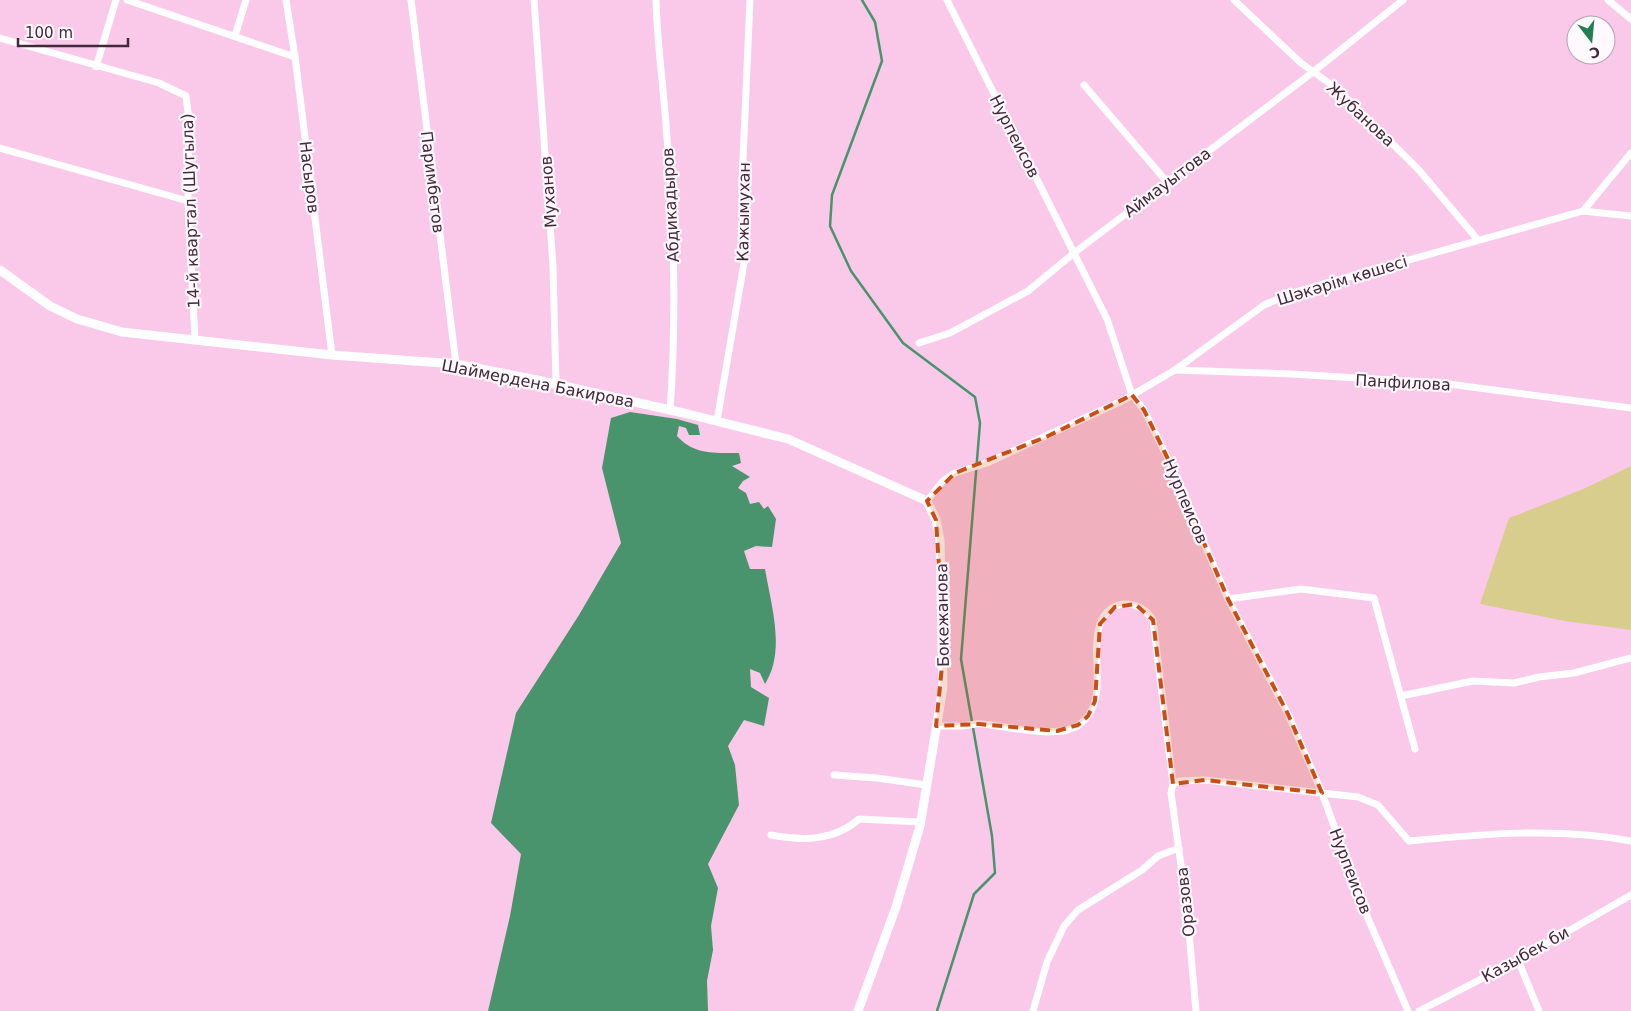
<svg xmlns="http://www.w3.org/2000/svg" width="1631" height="1011" viewBox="0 0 1631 1011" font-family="'DejaVu Sans',sans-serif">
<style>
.green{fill:#d9cd8d}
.water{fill:#49946c}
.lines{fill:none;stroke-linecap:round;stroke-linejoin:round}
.stream{stroke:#49946c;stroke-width:2.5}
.minor{stroke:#fff;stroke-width:7}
.tertiary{stroke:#fff;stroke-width:9}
.marked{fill:#c74f15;fill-opacity:0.2;stroke:#c74f15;stroke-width:4;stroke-dasharray:10 6;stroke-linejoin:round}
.labels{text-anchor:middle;stroke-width:4.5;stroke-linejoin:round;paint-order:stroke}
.street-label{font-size:16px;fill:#41293a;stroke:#fff8fc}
</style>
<rect width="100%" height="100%" fill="#fac8e9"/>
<!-- green -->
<polygon class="green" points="1631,466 1631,630 1565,621 1480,604 1509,518 1581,490"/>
<!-- water -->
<path class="water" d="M630 412 677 419 698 425 700 435H689L686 428 679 426 677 436C694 455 715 453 739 453L741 463 732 466 750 477 743 481 738 488 746 493 750 504 759 502 764 509 768 506 776 519 772 547 756 546 744 551 750 569H765C771 605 786 651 765 684L760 673 750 669 751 687 769 698 764 726 744 720 728 746 735 765 739 805 708 864 718 888 711 926 713 950 707 981 708 1011H488L510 916 521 854 491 823 516 713 579 615 621 543 602 468 611 418Z"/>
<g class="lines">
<!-- stream -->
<polyline class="stream" points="862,0 875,22 882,61 832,195 830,226 851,271 903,343 975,397 980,423 961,659 992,836 995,873 974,894 937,1011"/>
<!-- minor -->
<g class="minor">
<polyline points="127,0 295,57"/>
<polyline points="286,0 295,57 332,355"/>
<polyline points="411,0 456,364"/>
<polyline points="534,0 553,266 556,384"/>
<path d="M656 0C657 42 663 83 666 125 674 219 677 315 670 410"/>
<polyline points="947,0 1107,319 1132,395 1144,410 1168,459 1228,599 1288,714 1322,793 1367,916 1408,1011"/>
<polyline points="1234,0 1301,63 1336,88 1418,169 1478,240"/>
<polyline points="1608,0 1631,19"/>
<polyline points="235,36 246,0"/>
<polyline points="0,38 159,83 186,96 189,120 188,201 195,340"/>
<polyline points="96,67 116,0"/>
<polyline points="1084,85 1167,182"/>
<polyline points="0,148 188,201"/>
<polyline points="1583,211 1631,153"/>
<polyline points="919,343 950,333 1028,291 1074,253 1313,72 1403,0"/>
<polyline points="1175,370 1292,374 1441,383 1631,408"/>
<polyline points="717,421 744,263 742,182 750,0"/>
<polyline points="927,501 943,481 955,473 987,463 1122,401 1175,370 1264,305 1295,292 1583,211 1631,216"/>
<polyline points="1228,599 1301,589 1374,598 1415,749"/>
<polyline points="1401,696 1473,681 1514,683 1539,677 1574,673 1631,658"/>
<path d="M936 726C945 726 954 726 963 726 969 726 975 723 982 724 1007 726 1057 740 1079 725 1111 701 1089 656 1100 624 1109 598 1139 598 1153 620L1173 784"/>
<polyline points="834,775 877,778 926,785"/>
<path d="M771 835C803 841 834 841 859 819L920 822"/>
<polyline points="1518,960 1539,1011"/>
<polyline points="1033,1011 1047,962 1064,926 1078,910 1142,870 1158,856 1179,848"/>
<path d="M1196 1011 1187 909 1171 793 1173 784 1180 781 1205 780 1358 797 1378 805 1409 841C1482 834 1559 827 1631 841"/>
<polyline points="1419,1011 1518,960 1631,895"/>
</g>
<!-- tertiary -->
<polyline class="tertiary" points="0,270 50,306 77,319 122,332 332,355 456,364 537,380 688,414 788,439 927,501 936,520 940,540 943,687 920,826 896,907 858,1011"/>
</g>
<!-- marked area -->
<path class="marked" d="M1132 395 1144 410 1168 459 1228 599 1288 714 1322 793 1205 780 1173 784 1153 620 1135 604 1115 607 1100 624 1095 701 1088 716 1078 725 1057 731 979 724 936 726 944 646 936 520 927 501 955 473 1046 437Z"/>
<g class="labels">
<!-- street labels -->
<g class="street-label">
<text transform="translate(1361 114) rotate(43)" y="6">Жубанова</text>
<text transform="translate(1015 136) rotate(63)" y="6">Нурпеисов</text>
<text transform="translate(310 177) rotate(83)" y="6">Насыров</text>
<text transform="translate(433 182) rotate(83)" y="6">Паримбетов</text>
<text transform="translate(1167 182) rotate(-37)" y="6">Аймауытова</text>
<text transform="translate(548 192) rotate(-94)" y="6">Муханов</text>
<text transform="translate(670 205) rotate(-93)" y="6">Абдикадыров</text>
<text transform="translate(190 211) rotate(-92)" y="6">14-й квартал (Шугыла)</text>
<text transform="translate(743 212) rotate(-89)" y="6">Кажымухан</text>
<text transform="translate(1342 280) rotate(-17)" y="6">Шәкәрім көшесі</text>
<text transform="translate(1403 382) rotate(3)" y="6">Панфилова</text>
<text transform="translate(538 383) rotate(11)" y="6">Шаймердена Бакирова</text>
<text transform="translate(1186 501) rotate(67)" y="6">Нурпеисов</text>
<text transform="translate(942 615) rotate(-91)" y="6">Бокежанова</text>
<text transform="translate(1351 871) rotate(69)" y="6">Нурпеисов</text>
<text transform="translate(1185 902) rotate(-96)" y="6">Оразова</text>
<text transform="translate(1525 954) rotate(-29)" y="6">Казыбек би</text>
</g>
</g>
<!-- north arrow -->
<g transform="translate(1591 40) rotate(164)"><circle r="24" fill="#fff8fc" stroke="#b3a5ae"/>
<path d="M0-4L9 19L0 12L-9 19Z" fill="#217d52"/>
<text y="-8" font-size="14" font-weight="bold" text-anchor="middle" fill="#41293a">С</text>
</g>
<!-- scale -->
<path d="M18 38v8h110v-8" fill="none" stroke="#41293a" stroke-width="2.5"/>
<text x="25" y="38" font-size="15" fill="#41293a" stroke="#fff8fc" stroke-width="4" paint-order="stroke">100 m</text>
</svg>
